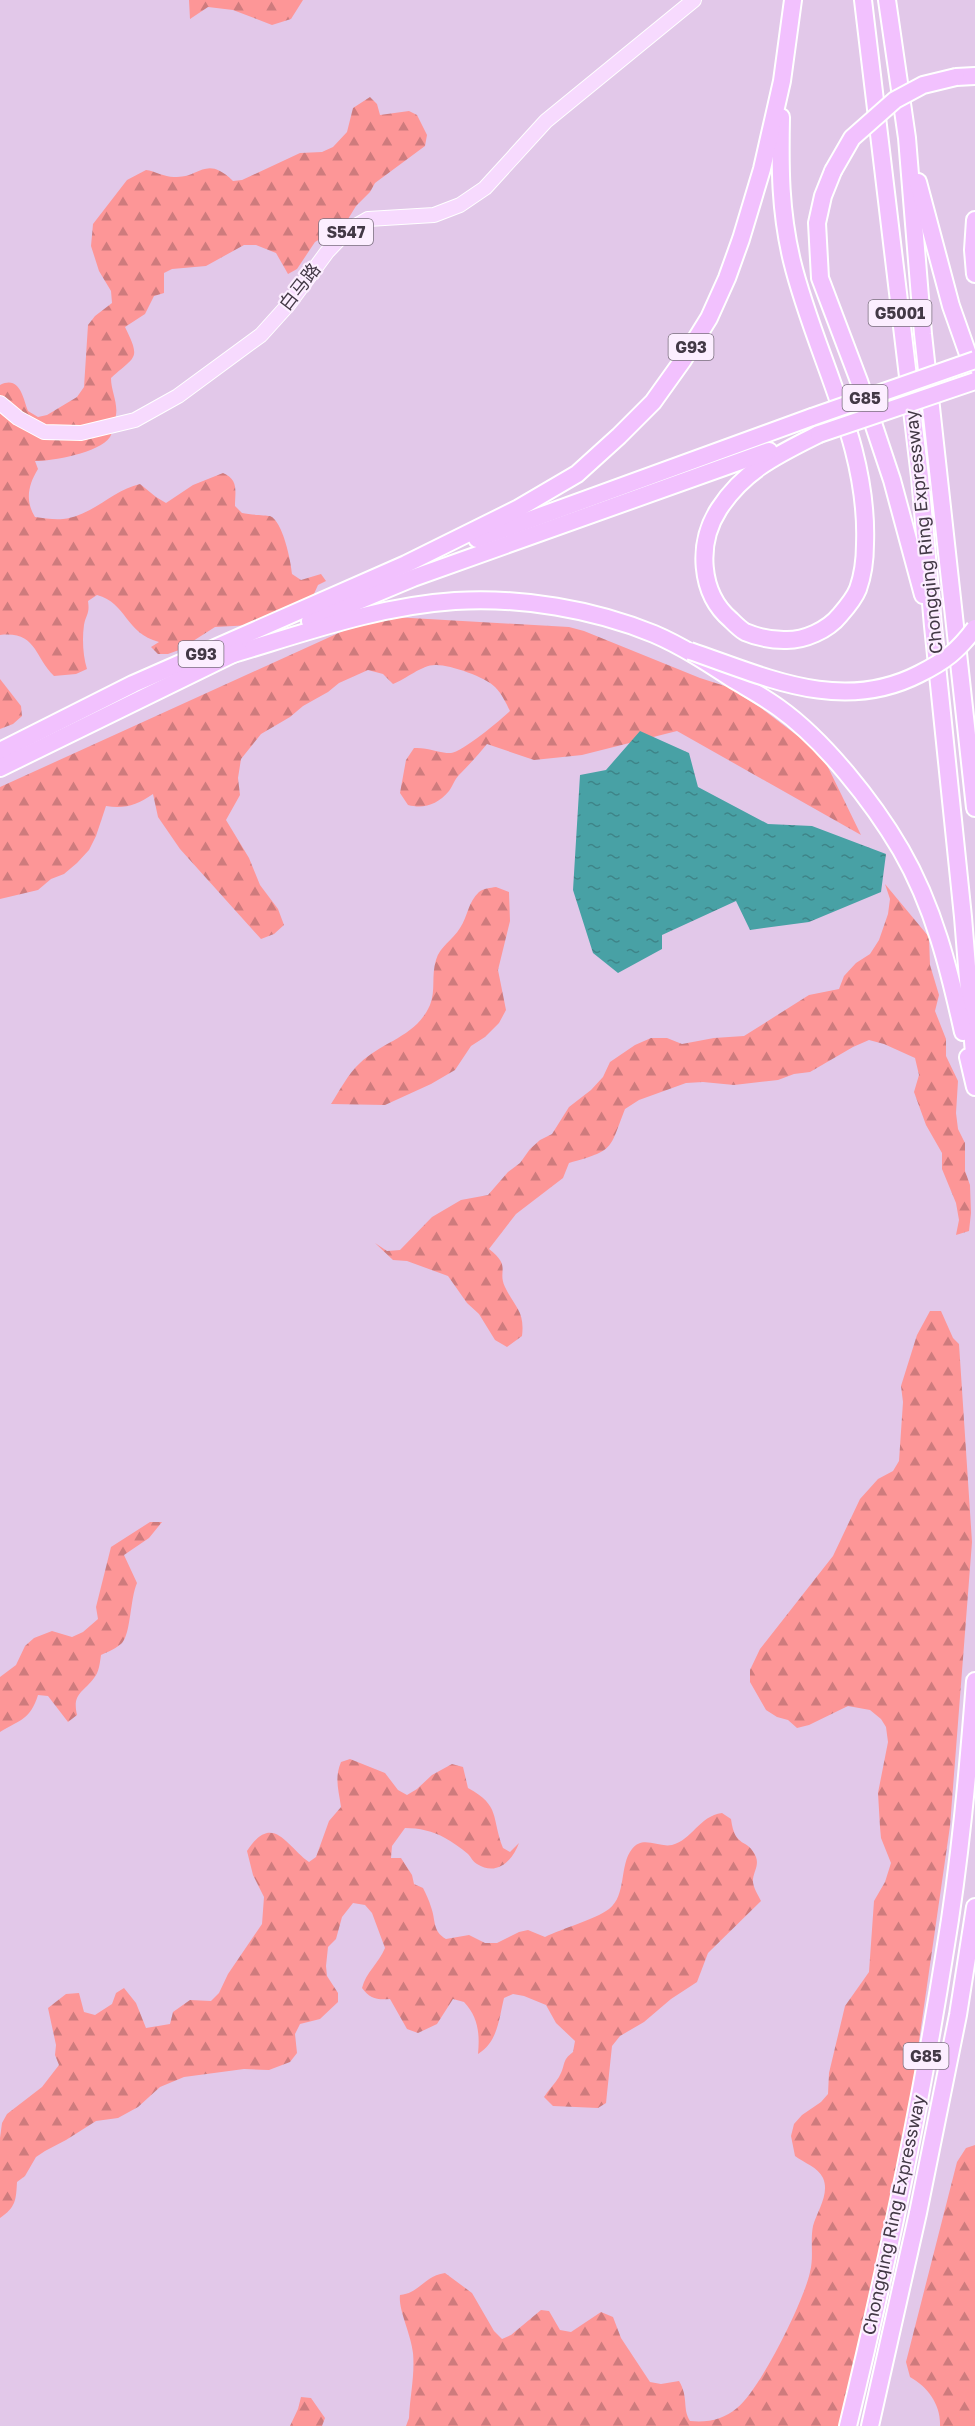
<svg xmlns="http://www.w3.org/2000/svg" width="975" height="2426" viewBox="0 0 975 2426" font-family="'Golos Text','Noto Sans SC',sans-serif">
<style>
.forest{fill:url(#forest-firs)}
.water{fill:url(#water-ripples)}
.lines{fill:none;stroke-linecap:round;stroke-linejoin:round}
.major-casing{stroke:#fff;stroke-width:16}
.highway-casing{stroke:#fff;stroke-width:20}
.major{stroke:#f7dafe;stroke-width:14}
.highway{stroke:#f2c1fe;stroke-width:16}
.highway-bridge-casing{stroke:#fff;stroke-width:20;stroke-linecap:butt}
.highway-bridge{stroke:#f2c1fe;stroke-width:16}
.labels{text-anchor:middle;stroke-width:4.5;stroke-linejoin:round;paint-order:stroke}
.shield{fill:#fceeff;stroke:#7a6f7e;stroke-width:1.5}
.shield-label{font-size:16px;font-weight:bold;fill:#433946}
.street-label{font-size:18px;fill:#433946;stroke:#fceeff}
</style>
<defs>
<pattern id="forest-firs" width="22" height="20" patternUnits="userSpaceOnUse" patternTransform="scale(1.5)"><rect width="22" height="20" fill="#fd9697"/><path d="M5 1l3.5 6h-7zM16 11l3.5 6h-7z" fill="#ce7b7d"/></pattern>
<pattern id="water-ripples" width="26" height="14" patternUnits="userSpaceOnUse" patternTransform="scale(1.5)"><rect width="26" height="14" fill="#48a1a5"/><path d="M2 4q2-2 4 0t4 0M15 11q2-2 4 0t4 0" fill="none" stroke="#3e8488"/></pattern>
</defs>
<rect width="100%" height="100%" fill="#e2c8e9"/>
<!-- forest -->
<g class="forest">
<polygon points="189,0 303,0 291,19 272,25 233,10 208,7 190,19"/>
<path d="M370 97 377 104 380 115 409 111 417 115 427 135 425 146 375 183 370 192 356 206 345 224 315 242 297 269 288 274 276 253 256 245H244L206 266 172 269 164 273V293L154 296 145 314 125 327C141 360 136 355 111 378 111 391 118 402 116 415 115 421 113 432 110 437 99 453 52 461 35 461L38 469C28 485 25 501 35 517 44 518 54 520 63 519 92 516 113 490 140 484L156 497 166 503 193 485 223 473C239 480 235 491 235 506L242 513C250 515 265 515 270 516 283 521 291 562 292 574L301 580 321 574 326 581 318 585 309 605 252 625 215 627 179 650 168 654H158L151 647 159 642C125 633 127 603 97 595L88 601C90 614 86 614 84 625 82 639 83 656 87 669L76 674 54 676C34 657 37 631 0 635V385C20 375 23 398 28 411L38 417 47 415 77 397 84 387 88 325 95 316 112 303 111 291 99 271 91 246 93 224 127 180 146 170C155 171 164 177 174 177 200 179 205 154 233 181L242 180 300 153 322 152 333 147 347 132 353 108Z"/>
<path d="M376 616 569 627 584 631 700 678 728 687 761 708 807 743 824 759 861 835 677 731 582 755 534 760 487 744C478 755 469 765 459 775 454 780 453 786 449 791 437 805 424 809 408 805L400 793 406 760 414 748C427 747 438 753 451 753 461 753 502 719 510 711 506 703 502 694 495 687 486 677 448 664 435 665 422 665 406 679 393 684L383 674 368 670 339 683 328 692 303 706 290 717 261 734 241 759 238 778 240 795 226 820 249 858 260 885 278 909 284 925 274 934 261 939 180 849 158 817 153 794C137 805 125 809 106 806L96 836 89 850 77 863 64 874 51 879 38 890 0 899V787Z"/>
<polygon points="0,679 21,706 22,716 13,724 0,729"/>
<path d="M885 884 929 937 930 965 939 995 935 1011 946 1039V1056L958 1081 956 1113 958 1129 965 1143V1171L970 1185 971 1213 969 1231 956 1235 959 1220 956 1203 942 1169V1153L926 1125 914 1092 919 1075 915 1058 884 1044 869 1040 853 1047 810 1072 794 1074 778 1080 734 1085 703 1082 686 1083 639 1100 625 1109C609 1150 615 1150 569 1163L563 1178 516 1214 489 1249C512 1267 497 1270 505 1287 515 1308 525 1311 522 1336L507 1347 495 1340 479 1314 467 1303 448 1276 407 1261 393 1260 375 1243 387 1251 400 1250 432 1217 461 1200 488 1195 508 1172 520 1163 530 1149 540 1140 552 1134 569 1107 591 1090 603 1077 610 1062 635 1045 651 1038H667L682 1044 714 1038 744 1036 809 995 839 989 844 976 856 963 870 954 879 940 888 914 890 899Z"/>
<path d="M496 887 509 892 510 921 498 970 506 1010 499 1023 485 1037 471 1046 455 1070 431 1084 385 1105 331 1104C340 1090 348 1074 360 1063 383 1041 416 1037 430 1005 436 990 431 976 436 960 440 946 453 940 460 928 468 916 468 902 479 892 484 888 490 888 496 887Z"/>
<path d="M930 1311H941L953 1338 959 1344 972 1542 950 1826 901 2166 847 2426H406L409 2418C410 2396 415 2375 413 2353 411 2334 398 2309 400 2295 420 2293 424 2276 445 2273L472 2293 494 2331 502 2339 511 2335 541 2310 549 2311 560 2330 571 2332 601 2312 613 2317 621 2338 650 2382 661 2384 679 2381C689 2398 682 2408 690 2421 708 2423 724 2419 737 2408 760 2390 804 2301 810 2272 814 2257 810 2241 813 2226 817 2211 830 2194 823 2178 818 2167 804 2163 795 2156L791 2136 794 2124 802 2115 821 2102 828 2094 829 2073 845 2006 869 1972 874 1901 885 1882 891 1863 881 1838 880 1827 878 1793 888 1742 886 1727 881 1719 870 1710 848 1706 809 1725 797 1728 788 1720 777 1717 766 1710 750 1682V1670L760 1649 833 1556 860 1499 878 1479 893 1471 899 1461 903 1402 901 1386 917 1335Z"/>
<path d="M150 1522H162L149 1538 124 1555 137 1583C130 1599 131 1633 122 1643 117 1648 108 1652 101 1655 100 1662 99 1673 94 1678 83 1693 72 1693 77 1715L68 1722 48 1696 38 1695C30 1720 21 1719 0 1732V1677L16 1665 25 1646 34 1638 52 1631 72 1637 83 1632 98 1619 96 1607 111 1547Z"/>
<path d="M350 1759 385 1773 398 1790 407 1795 417 1789 432 1775 452 1764 463 1767 468 1788C501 1806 491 1817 503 1848L510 1852 519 1843C513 1860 497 1877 477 1864 473 1862 471 1857 468 1854 461 1848 452 1842 445 1838 433 1831 419 1828 405 1828L392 1846 391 1858H401L412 1875 414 1884 423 1888C426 1894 429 1900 431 1907 436 1920 432 1931 446 1939L469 1935 485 1943H497L519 1932 528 1930 545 1937C563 1928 594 1920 609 1909 627 1895 619 1865 632 1849 643 1835 658 1848 672 1845 692 1840 699 1816 722 1813L731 1819C735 1850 748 1837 756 1857 759 1865 754 1871 753 1879 752 1886 758 1895 761 1901L708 1953 697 1982 671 1999 644 2022 620 2036 612 2046 606 2103 598 2108 553 2106 544 2097C548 2090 555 2084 559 2077 566 2065 561 2061 573 2052L575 2041 556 2023 546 2005 524 1996 513 1994 504 1998C499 2018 498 2042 478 2054 480 2033 478 2017 464 2002L453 1999 437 2024 418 2033 407 2029 390 1999C377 2000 370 1999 362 1988 366 1972 379 1963 385 1948L372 1913 365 1905 353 1903 342 1917 336 1939 328 1947 326 1966 327 1976 338 1993V2002L320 2019 300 2024 295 2034 297 2053 290 2062 269 2070 244 2069 184 2077 160 2087 138 2107 118 2118 96 2121 66 2140 45 2151 36 2157 25 2176 17 2182C16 2200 16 2207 0 2218V2138L2 2123 7 2114 42 2087 59 2065 55 2055 56 2045 48 2008 66 1994 79 1993 84 2012 95 2015 112 2004 116 1993 124 1988 136 2003 146 2028 170 2024 173 2012 190 2000 211 2001 219 1993 228 1974 262 1924 264 1897 253 1875 247 1851C273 1811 287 1847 309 1862L316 1857 329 1821 341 1807C339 1791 334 1779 341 1762Z"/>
<path d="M975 2145V2426H940C941 2405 928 2387 910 2377L906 2362 957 2162 966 2148Z"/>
<polygon points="301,2397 311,2398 325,2418 322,2426 290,2426 298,2409"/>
</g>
<!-- water -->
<polygon class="water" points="640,731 689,753 698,787 768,824 812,826 886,854 881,892 809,922 750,930 736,901 662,935 662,949 618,973 593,953 573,890 580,775 606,770"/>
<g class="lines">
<defs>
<polyline id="major" points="0,403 18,418 44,432 81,433 135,420 178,396 261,335 288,305 327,252 347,231 368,219 434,215 460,205 485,188 546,121 694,0"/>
<g id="highway">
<polyline points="863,0 920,477 933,626 963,917 975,1066"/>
<polyline points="887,0 907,138 923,334 975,808"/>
<polyline points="956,77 975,76"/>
<path d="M781 117C780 168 780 211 792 261 815 356 869 444 865 544 865 558 863 575 858 589 854 599 847 607 840 615 828 630 804 641 784 640 771 640 757 637 745 632 740 629 735 624 731 620 699 593 697 543 719 509 744 470 779 454 819 434"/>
<polyline points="833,171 823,196 817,223 820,278 859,381 892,480 923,595"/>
<polyline points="918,182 951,306 975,374"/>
<polyline points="975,220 973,250 975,274"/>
<polyline points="477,539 812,417"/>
<polyline points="310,621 413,578 769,451"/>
<path d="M230 655C304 633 378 606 455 601 521 597 593 609 654 634 682 646 708 663 734 680 749 689 764 697 779 708 824 740 873 802 901 850 934 907 949 969 963 1032"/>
<polyline points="0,751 133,684 406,564 519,508 577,474 619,436 653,402 683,360 709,318 727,278 741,239 762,169 782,81 793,0"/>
<polyline points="0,768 239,651"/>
<polyline points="968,1057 975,1087"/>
<path d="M848 2426C886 2269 920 2110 945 1951 960 1862 968 1771 975 1681"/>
<polyline points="870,2426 918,2213 958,2015 975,1907"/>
</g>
</defs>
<!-- major casing -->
<use href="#major" class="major-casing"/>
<!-- highway casing -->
<use href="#highway" class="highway-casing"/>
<!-- major -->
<use href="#major" class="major"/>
<!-- highway -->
<use href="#highway" class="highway"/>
<defs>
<g id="highway-bridge">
<polyline points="833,171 852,138 895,100 923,85 956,77"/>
<polyline points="812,417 975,360"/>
<polyline points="819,434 975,381"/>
<path d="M690 651C766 677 841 714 919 674 945 661 958 651 975 628"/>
</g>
</defs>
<!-- highway-bridge casing -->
<use href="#highway-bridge" class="highway-bridge-casing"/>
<!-- highway-bridge -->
<use href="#highway-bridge" class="highway-bridge"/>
</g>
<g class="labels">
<!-- shield labels -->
<g class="shield">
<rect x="319" y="219" width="54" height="26" rx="4.5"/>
<rect x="868.5" y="300" width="63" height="26" rx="4.5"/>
<rect x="668.5" y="334" width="45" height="26" rx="4.5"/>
<rect x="842.5" y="385" width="45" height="26" rx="4.5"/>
<rect x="178.5" y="641" width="45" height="26" rx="4.5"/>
<rect x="903.5" y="2043" width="45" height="26" rx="4.5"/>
</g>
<g class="shield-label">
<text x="346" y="238">S547</text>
<text x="900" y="319">G5001</text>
<text x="691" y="353">G93</text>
<text x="865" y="404">G85</text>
<text x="201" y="660">G93</text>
<text x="926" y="2062">G85</text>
</g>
<!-- street labels -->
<g class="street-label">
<text transform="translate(300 287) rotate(-52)" y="6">白马路</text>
<text transform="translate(924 532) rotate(-96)" y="6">Chongqing Ring Expressway</text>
<text transform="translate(894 2215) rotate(-78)" y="6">Chongqing Ring Expressway</text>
</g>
</g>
</svg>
